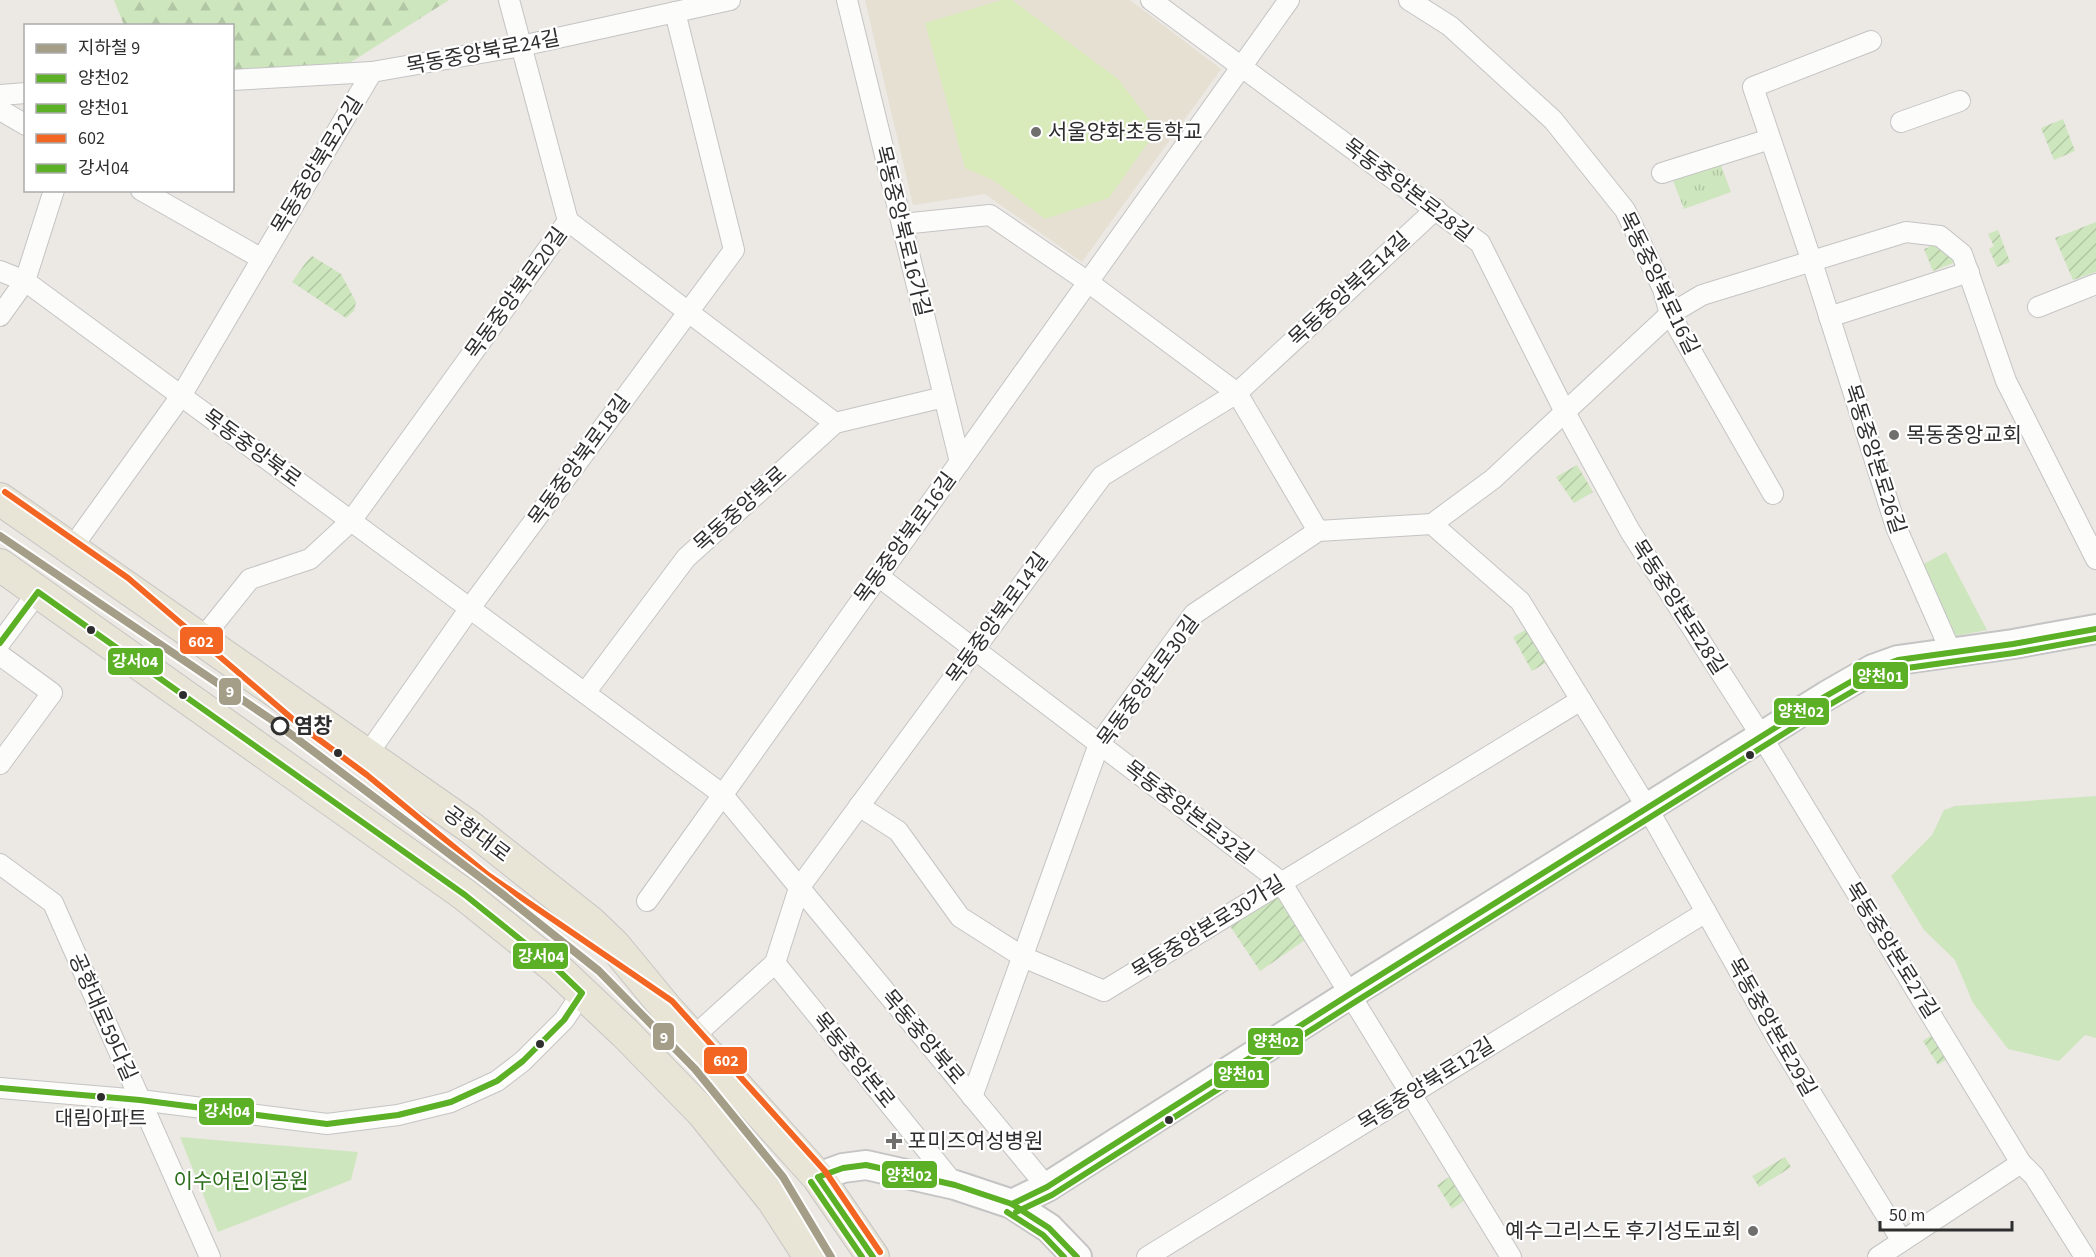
<svg xmlns="http://www.w3.org/2000/svg" width="2096" height="1257" viewBox="0 0 2096 1257" font-family="'Source Sans 3','Noto Sans KR',sans-serif">
<style>
.education{fill:#e6e0d3}
.grass{fill:url(#grass-tufts)}
.forest{fill:url(#forest-firs)}
.park{fill:#cee6be}
.garden{fill:url(#garden-furrows)}
.pitch{fill:#d9eabb}
.lines{fill:none;stroke-linecap:round;stroke-linejoin:round}
.street-casing{stroke:#c5c4c5;stroke-width:22}
.secondary-casing{stroke:#c5c4c5;stroke-width:32}
.primary-casing{stroke:#c6c5c4;stroke-width:34}
.street{stroke:#fcfcfb;stroke-width:20}
.secondary{stroke:#fcfcfb;stroke-width:28}
.primary{stroke:#e8e4d6;stroke-width:32}
.bus-1-casing{stroke:#fff;stroke-width:10}
.bus-2-casing{stroke:#fff;stroke-width:10}
.bus-3-casing{stroke:#fff;stroke-width:10}
.bus-4-casing{stroke:#fff;stroke-width:10}
.bus-1{stroke:#5bb025;stroke-width:6}
.bus-2{stroke:#5bb025;stroke-width:6}
.bus-3{stroke:#f26522;stroke-width:6}
.bus-4{stroke:#5bb025;stroke-width:6}
.metro-1-casing{stroke:#fff;stroke-width:12}
.metro-1{stroke:#a49d87;stroke-width:8}
.poi-dot{fill:#706f6e;stroke:#fff;stroke-width:2}
.bus-dot{fill:#2e2e2e;stroke:#fff;stroke-width:2}
.stop-dot{fill:#fff;stroke:#2e2e2e;stroke-width:3}
.labels{text-anchor:middle;stroke-width:4.5;stroke-linejoin:round;paint-order:stroke}
.bus-label{font-size:20px;fill:#2e2e2e;stroke:#fff}
.street-label{font-size:21px;fill:#2e2e2e;stroke:#fff}
.poi-label{font-size:21px;fill:#2e2e2e;stroke:#fff;text-anchor:start}
.stop-label{font-size:21px;font-weight:bold;fill:#2e2e2e;stroke:#fff;text-anchor:start}
.park-label{font-size:21px;fill:#2c6e1b;stroke:#fff}
.line-badge{stroke:#fff;stroke-width:2}
.badge-label{font-size:16px;text-anchor:middle;font-weight:bold;fill:#fff}
</style>
<defs>
<pattern id="grass-tufts" width="24" height="20" patternUnits="userSpaceOnUse" patternTransform="scale(1.5)"><rect width="24" height="20" fill="#cee6be"/><path d="M3 7l-1-3M5 7V3M7 7l1-3M15 17l-1-3M17 17v-4M19 17l1-3" fill="none" stroke="#b1c6a4"/></pattern>
<pattern id="forest-firs" width="22" height="20" patternUnits="userSpaceOnUse" patternTransform="scale(1.5)"><rect width="22" height="20" fill="#cee6be"/><path d="M5 1l3.5 6h-7zM16 11l3.5 6h-7z" fill="#b1c6a4"/></pattern>
<pattern id="garden-furrows" width="10" height="10" patternUnits="userSpaceOnUse" patternTransform="scale(1.5)"><rect width="10" height="10" fill="#cee6be"/><path d="M-1 1l2-2M0 10L10 0M9 11l2-2" fill="none" stroke="#b1c6a4"/></pattern>
</defs>
<rect width="100%" height="100%" fill="#ece8e4"/>
<!-- education -->
<polygon class="education" points="865,0 1130,0 1221,69 1082,262 985,194 913,205"/>
<!-- grass -->
<polygon class="grass" points="1719,160 1731,192 1684,209 1672,178"/>
<!-- forest -->
<polygon class="forest" points="114,0 449,0 348,64 233,70 232,26 124,25"/>
<!-- park -->
<g class="park">
<polygon points="1946,552 1987,630 1956,636 1920,566"/>
<polygon points="2096,796 2096,1038 2085,1035 2059,1061 2008,1049 1973,1003 1955,960 1924,930 1891,876 1932,835 1944,810 1955,806"/>
<polygon points="180,1137 358,1152 351,1180 218,1232"/>
</g>
<!-- garden -->
<g class="garden">
<polygon points="2063,119 2075,151 2054,160 2041,128"/>
<polygon points="2096,222 2096,272 2073,280 2055,238"/>
<polygon points="1998,230 2010,262 1997,267 1989,249 1994,246 1988,234"/>
<polygon points="1927,241 1937,241 1956,262 1933,271 1924,249 1930,247"/>
<polygon points="312,256 341,274 356,302 354,311 346,318 292,282 307,261"/>
<polygon points="1577,465 1593,492 1574,503 1556,477"/>
<polygon points="1527,629 1547,662 1532,671 1513,637"/>
<polygon points="1274,897 1283,900 1308,938 1260,971 1230,926"/>
<polygon points="1935,1033 1950,1057 1938,1065 1923,1041"/>
<polygon points="1785,1157 1791,1167 1759,1187 1752,1176"/>
<polygon points="1454,1174 1468,1198 1452,1209 1437,1185"/>
</g>
<!-- pitch -->
<polygon class="pitch" points="1002,0 1012,0 1118,79 1157,130 1109,198 1045,219 993,180 965,168 925,23"/>
<g class="lines">
<defs>
<g id="street">
<polyline points="847,0 960,462"/>
<polyline points="1151,0 1480,243 1565,412 1630,531 1762,737 2021,1163 2034,1176 2085,1257"/>
<polyline points="1409,0 1450,26 1553,120 1625,210 1663,289 1670,314 1773,494"/>
<polyline points="1871,41 1753,87 1812,262 1896,527 1951,652"/>
<polyline points="232,80 372,72 521,46 730,0"/>
<polyline points="0,95 26,93"/>
<polyline points="0,110 26,125"/>
<polyline points="1901,122 1960,101"/>
<polyline points="1662,173 1770,139"/>
<polyline points="141,190 262,259"/>
<polyline points="568,221 835,423"/>
<polyline points="902,224 990,215 1088,282 1237,393 1318,531"/>
<polyline points="0,271 25,281 722,794 1047,1187"/>
<polyline points="2038,307 2096,284"/>
<polyline points="0,316 25,281 54,190"/>
<polyline points="1829,317 1969,272"/>
<polyline points="1432,524 1493,479 1670,314 1702,295 1906,232 1940,236 1962,254 2006,381 2096,559"/>
<polyline points="71,549 181,396 372,72"/>
<polyline points="878,576 1281,882 1511,1257"/>
<polyline points="201,640 250,579 310,559 351,521 568,221 509,0"/>
<polyline points="0,643 38,592"/>
<polyline points="0,655 52,693 0,764"/>
<polyline points="585,693 686,558 835,423 944,397"/>
<polyline points="367,755 470,608 734,250 675,12"/>
<polyline points="859,806 898,831 960,917 1023,957 1104,991 1581,700"/>
<polyline points="0,864 53,903 210,1257"/>
<polyline points="647,901 1289,0"/>
<polyline points="775,963 955,1185"/>
<polyline points="693,1037 775,963 799,888 1102,476 1237,393 1436,209"/>
<polyline points="0,1088 140,1100 327,1124 398,1115 451,1102 497,1081 523,1061 564,1020 582,993"/>
<polyline points="972,1097 1099,744 1194,614 1318,531 1432,524 1520,601 1648,809 1777,1038 1902,1241"/>
<polyline points="1147,1257 1706,912"/>
<polyline points="1878,1257 2021,1163"/>
</g>
<g id="secondary">
<polyline points="818,1177 843,1168 866,1165 955,1185 1012,1204 1049,1228 1077,1257"/>
<polyline points="1012,1204 1047,1187 1350,994 1826,696 1873,669 1898,660 2013,644 2096,629"/>
</g>
<g id="primary">
<polyline points="0,499 470,827 590,922 614,945 666,1008 818,1177 873,1257"/>
<polyline points="0,565 465,895 557,969 625,1033 703,1113 773,1200 810,1257"/>
</g>
</defs>
<!-- street casing -->
<use href="#street" class="street-casing"/>
<!-- secondary casing -->
<use href="#secondary" class="secondary-casing"/>
<!-- primary casing -->
<use href="#primary" class="primary-casing"/>
<!-- street -->
<use href="#street" class="street"/>
<!-- secondary -->
<use href="#secondary" class="secondary"/>
<!-- primary -->
<use href="#primary" class="primary"/>
<defs>
<g id="bus-1">
<polyline points="1012,1204 1047,1187 1350,994 1826,696 1873,669 1898,660 2013,644 2096,629"/>
<polyline points="873,1257 818,1177 843,1168 866,1165 955,1185 1012,1204 1049,1228 1077,1257"/>
</g>
<g id="bus-2">
<polyline points="811,1182 862,1257"/>
<polyline points="1007,1212 1043,1235 1064,1257"/>
<polyline points="1016,1212 1052,1195 1355,1002 1831,704 1877,677 1900,669 2014,653 2096,638"/>
</g>
<polyline id="bus-3" points="5,492 128,578 302,727 367,775 488,875 672,1001 825,1171 880,1252"/>
<polyline id="bus-4" points="0,643 38,592 465,895 557,969 582,993 564,1020 523,1061 497,1081 451,1102 398,1115 327,1124 140,1100 0,1088"/>
</defs>
<!-- bus-1 casing -->
<use href="#bus-1" class="bus-1-casing"/>
<!-- bus-2 casing -->
<use href="#bus-2" class="bus-2-casing"/>
<!-- bus-3 casing -->
<use href="#bus-3" class="bus-3-casing"/>
<!-- bus-4 casing -->
<use href="#bus-4" class="bus-4-casing"/>
<!-- bus-1 -->
<use href="#bus-1" class="bus-1"/>
<!-- bus-2 -->
<use href="#bus-2" class="bus-2"/>
<!-- bus-3 -->
<use href="#bus-3" class="bus-3"/>
<!-- bus-4 -->
<use href="#bus-4" class="bus-4"/>
<defs>
<polyline id="metro-1" points="0,536 272,720 501,893 599,971 695,1069 783,1177 831,1257"/>
</defs>
<!-- metro-1 casing -->
<use href="#metro-1" class="metro-1-casing"/>
<!-- metro-1 -->
<use href="#metro-1" class="metro-1"/>
</g>
<!-- markers -->
<g class="poi-dot">
<circle cx="1036" cy="132" r="6"/>
<circle cx="1894" cy="435" r="6"/>
<path d="M891 1132h6v6h6v6h-6v6h-6v-6h-6v-6h6z"/>
<circle cx="1753" cy="1231" r="6"/>
</g>
<g class="bus-dot">
<circle cx="91" cy="630" r="5"/>
<circle cx="183" cy="695" r="5"/>
<circle cx="338" cy="753" r="5"/>
<circle cx="1750" cy="755" r="5"/>
<circle cx="540" cy="1044" r="5"/>
<circle cx="101" cy="1097" r="5"/>
<circle cx="1169" cy="1120" r="5"/>
</g>
<circle class="stop-dot" cx="280" cy="726" r="8"/>
<g class="labels">
<!-- bus labels -->
<g class="bus-label">
<text x="101" y="1125">대림아파트</text>
</g>
<!-- street labels -->
<g class="street-label">
<text transform="translate(483 52) rotate(-11)" y="7">목동중앙북로24길</text>
<text transform="translate(317 165) rotate(-59)" y="7">목동중앙북로22길</text>
<text transform="translate(1408 190) rotate(37)" y="7">목동중앙본로28길</text>
<text transform="translate(903 231) rotate(76)" y="7">목동중앙북로16가길</text>
<text transform="translate(1659 283) rotate(64)" y="7">목동중앙북로16길</text>
<text transform="translate(1349 289) rotate(-43)" y="7">목동중앙북로14길</text>
<text transform="translate(516 293) rotate(-54)" y="7">목동중앙북로20길</text>
<text transform="translate(252 448) rotate(36)" y="7">목동중앙북로</text>
<text transform="translate(1875 459) rotate(72)" y="7">목동중앙본로26길</text>
<text transform="translate(579 460) rotate(-54)" y="7">목동중앙북로18길</text>
<text transform="translate(740 509) rotate(-42)" y="7">목동중앙북로</text>
<text transform="translate(905 538) rotate(-54)" y="7">목동중앙북로16길</text>
<text transform="translate(1679 607) rotate(57)" y="7">목동중앙본로28길</text>
<text transform="translate(997 618) rotate(-54)" y="7">목동중앙북로14길</text>
<text transform="translate(1148 681) rotate(-54)" y="7">목동중앙본로30길</text>
<text transform="translate(1189 812) rotate(37)" y="7">목동중앙본로32길</text>
<text transform="translate(477 834) rotate(37)" y="7">공항대로</text>
<text transform="translate(1208 927) rotate(-32)" y="7">목동중앙본로30가길</text>
<text transform="translate(1892 950) rotate(58)" y="7">목동중앙본로27길</text>
<text transform="translate(103 1017) rotate(66)" y="7">공항대로59다길</text>
<text transform="translate(1772 1027) rotate(60)" y="7">목동중앙본로29길</text>
<text transform="translate(923 1037) rotate(50)" y="7">목동중앙북로</text>
<text transform="translate(854 1060) rotate(51)" y="7">목동중앙본로</text>
<text transform="translate(1426 1084) rotate(-32)" y="7">목동중앙북로12길</text>
</g>
<!-- poi labels -->
<g class="poi-label">
<text x="1048" y="139">서울양화초등학교</text>
<text x="1906" y="442">목동중앙교회</text>
<text x="908" y="1148">포미즈여성병원</text>
<text x="1741" y="1238" text-anchor="end">예수그리스도 후기성도교회</text>
</g>
<!-- stop labels -->
<g class="stop-label">
<text x="294" y="733">염창</text>
</g>
<!-- park labels -->
<g class="park-label">
<text x="241" y="1188">이수어린이공원</text>
</g>
</g>
<g class="line-badge">
<rect x="179" y="626" width="45" height="29" rx="6" fill="#f26522"/>
<rect x="107" y="647" width="57" height="29" rx="6" fill="#5bb025"/>
<rect x="1852" y="661" width="57" height="29" rx="6" fill="#5bb025"/>
<rect x="218" y="677" width="24" height="29" rx="6" fill="#a49d87"/>
<rect x="1773" y="697" width="57" height="29" rx="6" fill="#5bb025"/>
<rect x="512" y="942" width="57" height="28" rx="6" fill="#5bb025"/>
<rect x="652" y="1022" width="23" height="29" rx="6" fill="#a49d87"/>
<rect x="1247" y="1027" width="57" height="29" rx="6" fill="#5bb025"/>
<rect x="703" y="1046" width="45" height="29" rx="6" fill="#f26522"/>
<rect x="1213" y="1060" width="57" height="29" rx="6" fill="#5bb025"/>
<rect x="198" y="1097" width="57" height="29" rx="6" fill="#5bb025"/>
<rect x="881" y="1160" width="57" height="29" rx="6" fill="#5bb025"/>
</g>
<g class="badge-label">
<text x="201" y="647">602</text>
<text x="135" y="667">강서04</text>
<text x="1880" y="682">양천01</text>
<text x="230" y="697">9</text>
<text x="1801" y="717">양천02</text>
<text x="541" y="962">강서04</text>
<text x="664" y="1043">9</text>
<text x="1276" y="1047">양천02</text>
<text x="726" y="1066">602</text>
<text x="1241" y="1080">양천01</text>
<text x="227" y="1117">강서04</text>
<text x="909" y="1181">양천02</text>
</g>
<!-- legend -->
<rect x="24" y="24" width="210" height="168" fill="#ffffff" stroke="#ababab" stroke-width="1.5"/>
<rect x="36" y="44" width="30" height="9" fill="#a49d87" stroke="#ababab" stroke-width="1.5"/>
<text x="78" y="54" font-size="18" fill="#2e2e2e">지하철 9</text>
<rect x="36" y="74" width="30" height="9" fill="#5bb025" stroke="#ababab" stroke-width="1.5"/>
<text x="78" y="84" font-size="18" fill="#2e2e2e">양천02</text>
<rect x="36" y="104" width="30" height="9" fill="#5bb025" stroke="#ababab" stroke-width="1.5"/>
<text x="78" y="114" font-size="18" fill="#2e2e2e">양천01</text>
<rect x="36" y="134" width="30" height="9" fill="#f26522" stroke="#ababab" stroke-width="1.5"/>
<text x="78" y="144" font-size="18" fill="#2e2e2e">602</text>
<rect x="36" y="164" width="30" height="9" fill="#5bb025" stroke="#ababab" stroke-width="1.5"/>
<text x="78" y="174" font-size="18" fill="#2e2e2e">강서04</text>
<!-- scale -->
<path d="M1880 1221v9h132v-9" fill="none" stroke="#2e2e2e" stroke-width="3"/>
<text x="1889" y="1221" font-size="18" fill="#2e2e2e" stroke="#ffffff" stroke-width="4.5" paint-order="stroke">50 m</text>
</svg>
